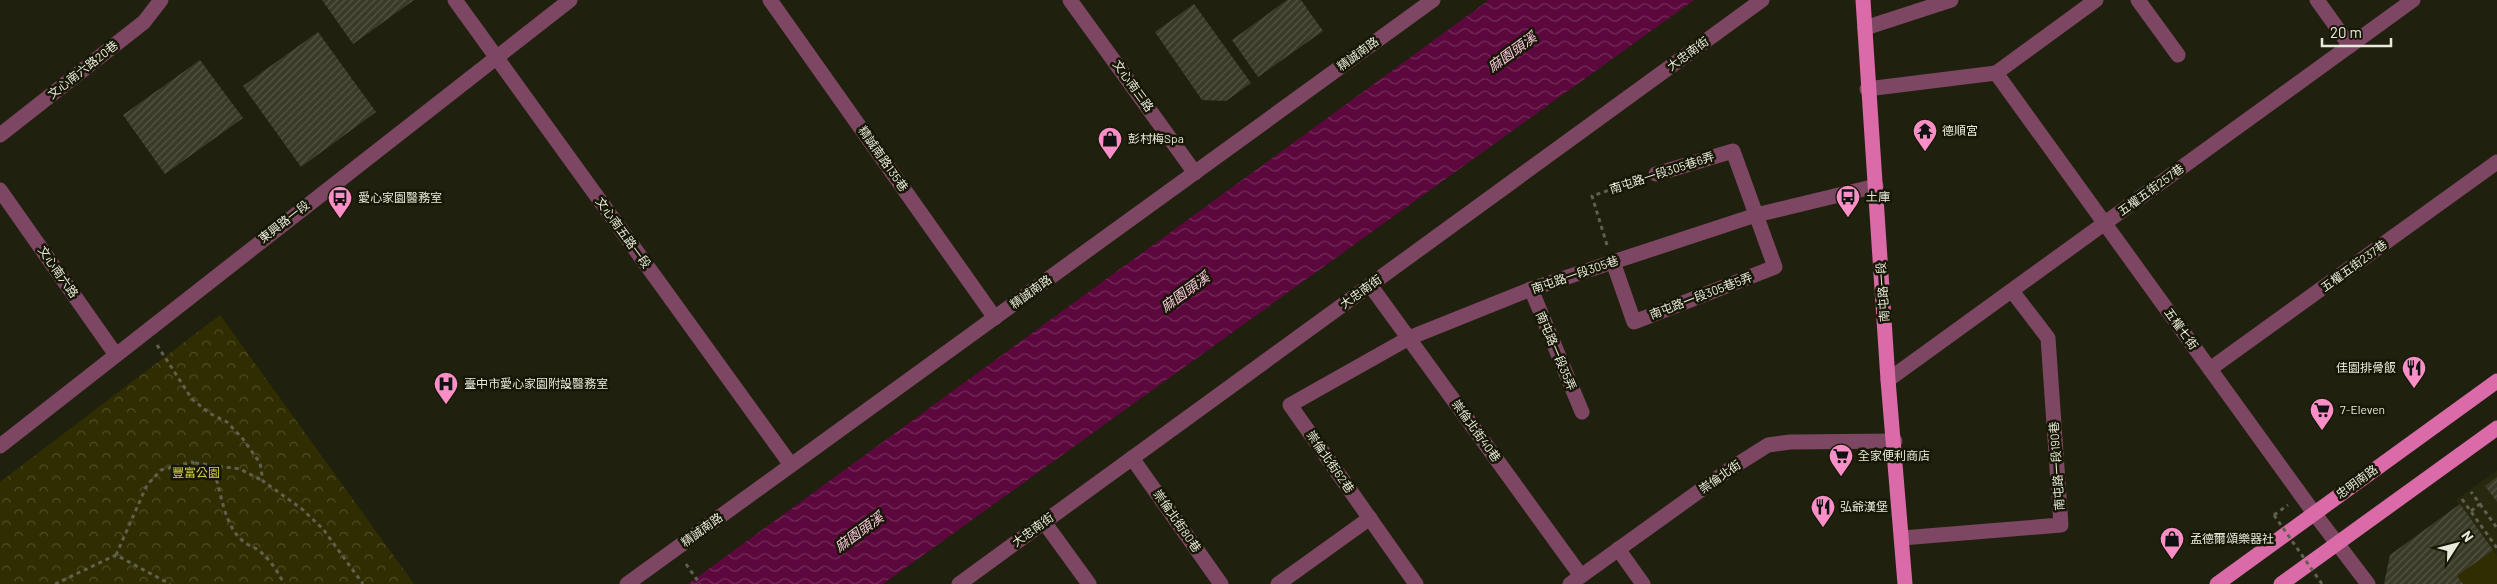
<svg xmlns="http://www.w3.org/2000/svg" width="2497" height="584" viewBox="0 0 2497 584" font-family="Barlow,'Noto Sans TC',sans-serif">
<style>
.built{fill:#28280e}
.green{fill:#302e00}
.park{fill:url(#park-crowns)}
.water{fill:url(#water-waves)}
.building{fill:url(#building-hatch)}
.lines{fill:none;stroke-linecap:round;stroke-linejoin:round}
.path{stroke:#606050;stroke-width:3;stroke-dasharray:4 4;stroke-linecap:butt}
.minor{stroke:#7d4663;stroke-width:15}
.major{stroke:#da6aa8;stroke-width:15}
.path-bridge{stroke:#606050;stroke-width:3;stroke-dasharray:4 4;stroke-linecap:butt}
.labels{text-anchor:middle;stroke-width:5;stroke-linejoin:round;paint-order:stroke}
.street-label{font-size:12px;fill:#e9e9dd;stroke:#171705}
.poi-label{font-size:12px;fill:#e9e9dd;stroke:#171705;text-anchor:start}
.park-label{font-size:12px;fill:#d5d147;stroke:#171705}
.water-label{font-size:14px;font-style:italic;fill:#facae1;stroke:#171705}
</style>
<defs>
<pattern id="park-crowns" width="20" height="18" patternUnits="userSpaceOnUse" patternTransform="scale(1.25)"><rect width="20" height="18" fill="#302e00"/><path d="M2 6a3 3 0 1 1 6 0M12 15a3 3 0 1 1 6 0" fill="none" stroke="#4e4c25"/></pattern>
<pattern id="water-waves" width="16" height="10" patternUnits="userSpaceOnUse" patternTransform="scale(1.25)"><rect width="16" height="10" fill="#5c083e"/><path d="M0 5q4-4 8 0t8 0" fill="none" stroke="#732c59"/></pattern>
<pattern id="building-hatch" width="6" height="6" patternUnits="userSpaceOnUse" patternTransform="scale(1.25)"><rect width="6" height="6" fill="#3a3a27"/><path d="M-1 1l2-2M0 6l6-6M5 7l2-2" fill="none" stroke="#565646"/></pattern>
</defs>
<rect width="100%" height="100%" fill="#20200e"/>
<!-- built -->
<polygon class="built" points="2497,470 2497,584 2463,584 2457,576 2492,550 2456,500"/>
<!-- green -->
<polygon class="green" points="2493,550 2497,557 2497,584 2463,584 2457,576"/>
<!-- park -->
<polygon class="park" points="220,315 414,584 0,584 0,482"/>
<!-- water -->
<polygon class="water" points="1489,0 1694,0 883,584 688,584"/>
<!-- building -->
<g class="building">
<polygon points="322,0 414,0 353,44"/>
<polygon points="1287,0 1301,0 1323,31 1258,77 1232,40"/>
<polygon points="1194,4 1251,83 1226,101 1202,100 1155,32"/>
<polygon points="318,32 376,112 301,167 243,86"/>
<polygon points="200,60 243,118 165,174 123,115"/>
<polygon points="2497,477 2497,502 2485,486"/>
<polygon points="2460,504 2493,550 2457,576 2463,584 2384,584 2390,555"/>
</g>
<g class="lines">
<!-- path -->
<g class="path">
<polyline points="1607,245 1592,196 1639,180"/>
<polyline points="157,345 192,399 209,413 227,422 243,439 260,463 263,481 302,509 323,529 363,584"/>
<polyline points="195,463 240,469 263,481"/>
<polyline points="2462,499 2497,548"/>
<polyline points="2480,504 2497,528"/>
<polyline points="2471,511 2480,504 2471,492"/>
<polyline points="2274,515 2288,505"/>
<path d="M116 555 147 485 161 470 192 462 216 478C222 499 226 528 244 542 247 545 252 546 255 548 268 556 277 570 284 584"/>
<polyline points="686,564 700,584"/>
<polyline points="55,584 116,555 170,584"/>
</g>
<!-- minor -->
<g class="minor">
<polyline points="455,0 791,465"/>
<polyline points="770,0 995,318"/>
<polyline points="1070,0 1195,173"/>
<polyline points="2138,0 2178,55"/>
<polyline points="2317,0 2350,46"/>
<polyline points="1865,28 1951,0"/>
<polyline points="1996,73 2314,513 2368,584"/>
<polyline points="1867,89 1996,73 2096,0"/>
<polyline points="0,135 144,22 161,0"/>
<polyline points="0,190 116,355"/>
<polyline points="1613,262 1634,322 1775,267 1733,151 1656,174"/>
<polyline points="1370,285 1581,576"/>
<polyline points="1531,289 1582,412"/>
<polyline points="2210,369 2497,162"/>
<polyline points="1888,380 2413,0"/>
<polyline points="0,446 570,0"/>
<polyline points="1132,458 1221,584"/>
<polyline points="1044,522 1089,584"/>
<polyline points="1902,538 2061,525 2048,338 2012,291"/>
<polyline points="1618,549 1643,584"/>
<polyline points="627,584 1433,0"/>
<polyline points="959,584 1762,0"/>
<polyline points="1278,584 1370,518"/>
<polyline points="1416,584 1290,405 1409,338 1531,289 1756,215 1876,186"/>
<polyline points="1570,584 1730,469 1768,445 1790,442 1895,441"/>
</g>
<!-- major -->
<g class="major">
<polyline points="1863,0 1888,380 1905,584"/>
<polyline points="2217,584 2497,381"/>
<polyline points="2281,584 2497,428"/>
</g>
<!-- path-bridge -->
<polyline class="path-bridge" points="2274,515 2322,584"/>
</g>
<!-- icons -->
<defs>
<symbol id="temple-pin" viewBox="-11 -11 22 30"><path d="M0 17L-7.5 6A9.5 9.5 0 1 1 7.5 6Z" fill="#fa8fc8" stroke="#171705"/><path d="M0-6L5-2H3V0L6.5 2.5H4V6H1.5V3h-3V6H-4V2.5H-6.5L-3 0V-2H-5Z" fill="#111"/></symbol>
<symbol id="shop-pin" viewBox="-11 -11 22 30"><path d="M0 17L-7.5 6A9.5 9.5 0 1 1 7.5 6Z" fill="#fa8fc8" stroke="#171705"/><path d="M-5-2.5h2.3a2.7 3.5 0 0 1 5.4 0H5L5.5 6h-11ZM-1.5-2.5h3a1.5 2.3 0 0 0-3 0Z" fill="#111"/></symbol>
<symbol id="bus-pin" viewBox="-11 -11 22 30"><path d="M0 17L-7.5 6A9.5 9.5 0 1 1 7.5 6Z" fill="#fa8fc8" stroke="#171705"/><path d="M-5-6H5V4H4V6H2V4H-2V6H-4V4H-5ZM-3.5-4V0h7V-4ZM-3.5 1.2v1.5H-2V1.2ZM2 1.2v1.5H3.5V1.2Z" fill="#111"/></symbol>
<symbol id="restaurant-pin" viewBox="-11 -11 22 30"><path d="M0 17L-7.5 6A9.5 9.5 0 1 1 7.5 6Z" fill="#fa8fc8" stroke="#171705"/><path d="M-5-6h1v4h1v-4h1v4h1v-4h1v5L-1.5 .5V6h-2V.5L-5-1ZM5-6V6H3V1.5H1.5Q1.5-4 5-6Z" fill="#111"/></symbol>
<symbol id="hospital-pin" viewBox="-11 -11 22 30"><path d="M0 17L-7.5 6A9.5 9.5 0 1 1 7.5 6Z" fill="#fa8fc8" stroke="#171705"/><path d="M-5-5h3v3.5h4V-5h3V5h-3V1.5h-4V5h-3Z" fill="#111"/></symbol>
<symbol id="supermarket-pin" viewBox="-11 -11 22 30"><path d="M0 17L-7.5 6A9.5 9.5 0 1 1 7.5 6Z" fill="#fa8fc8" stroke="#171705"/><path d="M-6-5.5h2.5l.6 2H6L4.5 2H-2.5L-4.4-4H-6ZM-1.5 3.2a1.3 1.3 0 1 0 .1 0ZM3 3.2a1.3 1.3 0 1 0 .1 0Z" fill="#111"/></symbol>
</defs>
<g fill-rule="evenodd">
<use href="#temple-pin" x="1911" y="117" width="28" height="38"/>
<use href="#shop-pin" x="1096" y="125" width="28" height="38"/>
<use href="#bus-pin" x="1834" y="183" width="28" height="38"/>
<use href="#bus-pin" x="326" y="184" width="28" height="38"/>
<use href="#restaurant-pin" x="2400" y="354" width="28" height="38"/>
<use href="#hospital-pin" x="432" y="370" width="28" height="38"/>
<use href="#supermarket-pin" x="2308" y="396" width="28" height="38"/>
<use href="#supermarket-pin" x="1827" y="442" width="28" height="38"/>
<use href="#restaurant-pin" x="1809" y="493" width="28" height="38"/>
<use href="#shop-pin" x="2158" y="525" width="28" height="38"/>
</g>
<g class="labels">
<!-- street labels -->
<g class="street-label">
<text transform="translate(1358 54) rotate(-36)" y="4">精誠南路</text>
<text transform="translate(1688 54) rotate(-36)" y="4">大忠南街</text>
<text transform="translate(83 70) rotate(-38)" y="4">文心南六路20巷</text>
<text transform="translate(1133 86) rotate(54)" y="4">文心南三路</text>
<text transform="translate(883 159) rotate(55)" y="4">精誠南路135巷</text>
<text transform="translate(1662 173) rotate(-18)" y="4">南屯路一段305巷6弄</text>
<text transform="translate(2151 190) rotate(-36)" y="4">五權五街257巷</text>
<text transform="translate(284 222) rotate(-38)" y="4">東興路一段</text>
<text transform="translate(623 233) rotate(54)" y="4">文心南五路一段</text>
<text transform="translate(2354 266) rotate(-36)" y="4">五權五街237巷</text>
<text transform="translate(58 272) rotate(55)" y="4">文心南六路</text>
<text transform="translate(1575 275) rotate(-19)" y="4">南屯路一段305巷</text>
<text transform="translate(1031 292) rotate(-36)" y="4">精誠南路</text>
<text transform="translate(1361 292) rotate(-36)" y="4">大忠南街</text>
<text transform="translate(1883 292) rotate(-94)" y="4">南屯路一段</text>
<text transform="translate(1701 296) rotate(-21)" y="4">南屯路一段305巷5弄</text>
<text transform="translate(2181 329) rotate(54)" y="4">五權七街</text>
<text transform="translate(1556 351) rotate(67)" y="4">南屯路一段35弄</text>
<text transform="translate(1476 431) rotate(54)" y="4">崇倫北街40巷</text>
<text transform="translate(1330 462) rotate(55)" y="4">崇倫北街62巷</text>
<text transform="translate(2057 466) rotate(-94)" y="4">南屯路一段190巷</text>
<text transform="translate(1720 477) rotate(-35)" y="4">崇倫北街</text>
<text transform="translate(2357 482) rotate(-36)" y="4">忠明南路</text>
<text transform="translate(1177 521) rotate(55)" y="4">崇倫北街80巷</text>
<text transform="translate(702 530) rotate(-36)" y="4">精誠南路</text>
<text transform="translate(1033 530) rotate(-36)" y="4">大忠南街</text>
</g>
<!-- poi labels -->
<g class="poi-label">
<text x="1942" y="135">德順宮</text>
<text x="1128" y="143">彭村梅Spa</text>
<text x="1866" y="201">土庫</text>
<text x="358" y="202">愛心家園醫務室</text>
<text x="2396" y="372" text-anchor="end">佳園排骨飯</text>
<text x="464" y="388">臺中市愛心家園附設醫務室</text>
<text x="2340" y="414">7-Eleven</text>
<text x="1858" y="460">全家便利商店</text>
<text x="1840" y="511">弘爺漢堡</text>
<text x="2190" y="543">孟德爾頌樂器社</text>
</g>
<!-- park labels -->
<g class="park-label">
<text x="196" y="477">豐富公園</text>
</g>
<!-- water labels -->
<g class="water-label">
<text transform="translate(1512 52) rotate(-36)" y="5">麻園頭溪</text>
<text transform="translate(1185 292) rotate(-36)" y="5">麻園頭溪</text>
<text transform="translate(859 532) rotate(-36)" y="5">麻園頭溪</text>
</g>
</g>
<!-- north arrow -->
<g transform="translate(2457 544) rotate(54)" stroke="#171705" stroke-width="4" paint-order="stroke">
<path d="M0-4L9 19L0 12L-9 19Z" fill="#e9e9dd"/>
<text y="-8" font-size="14" font-weight="bold" text-anchor="middle" fill="#e9e9dd">N</text>
</g>
<!-- scale -->
<path d="M2322 38v8h69v-8" fill="none" stroke="#e9e9dd" stroke-width="2.5"/>
<text x="2330" y="38" font-size="15" fill="#e9e9dd" stroke="#171705" stroke-width="4" paint-order="stroke">20 m</text>
</svg>
